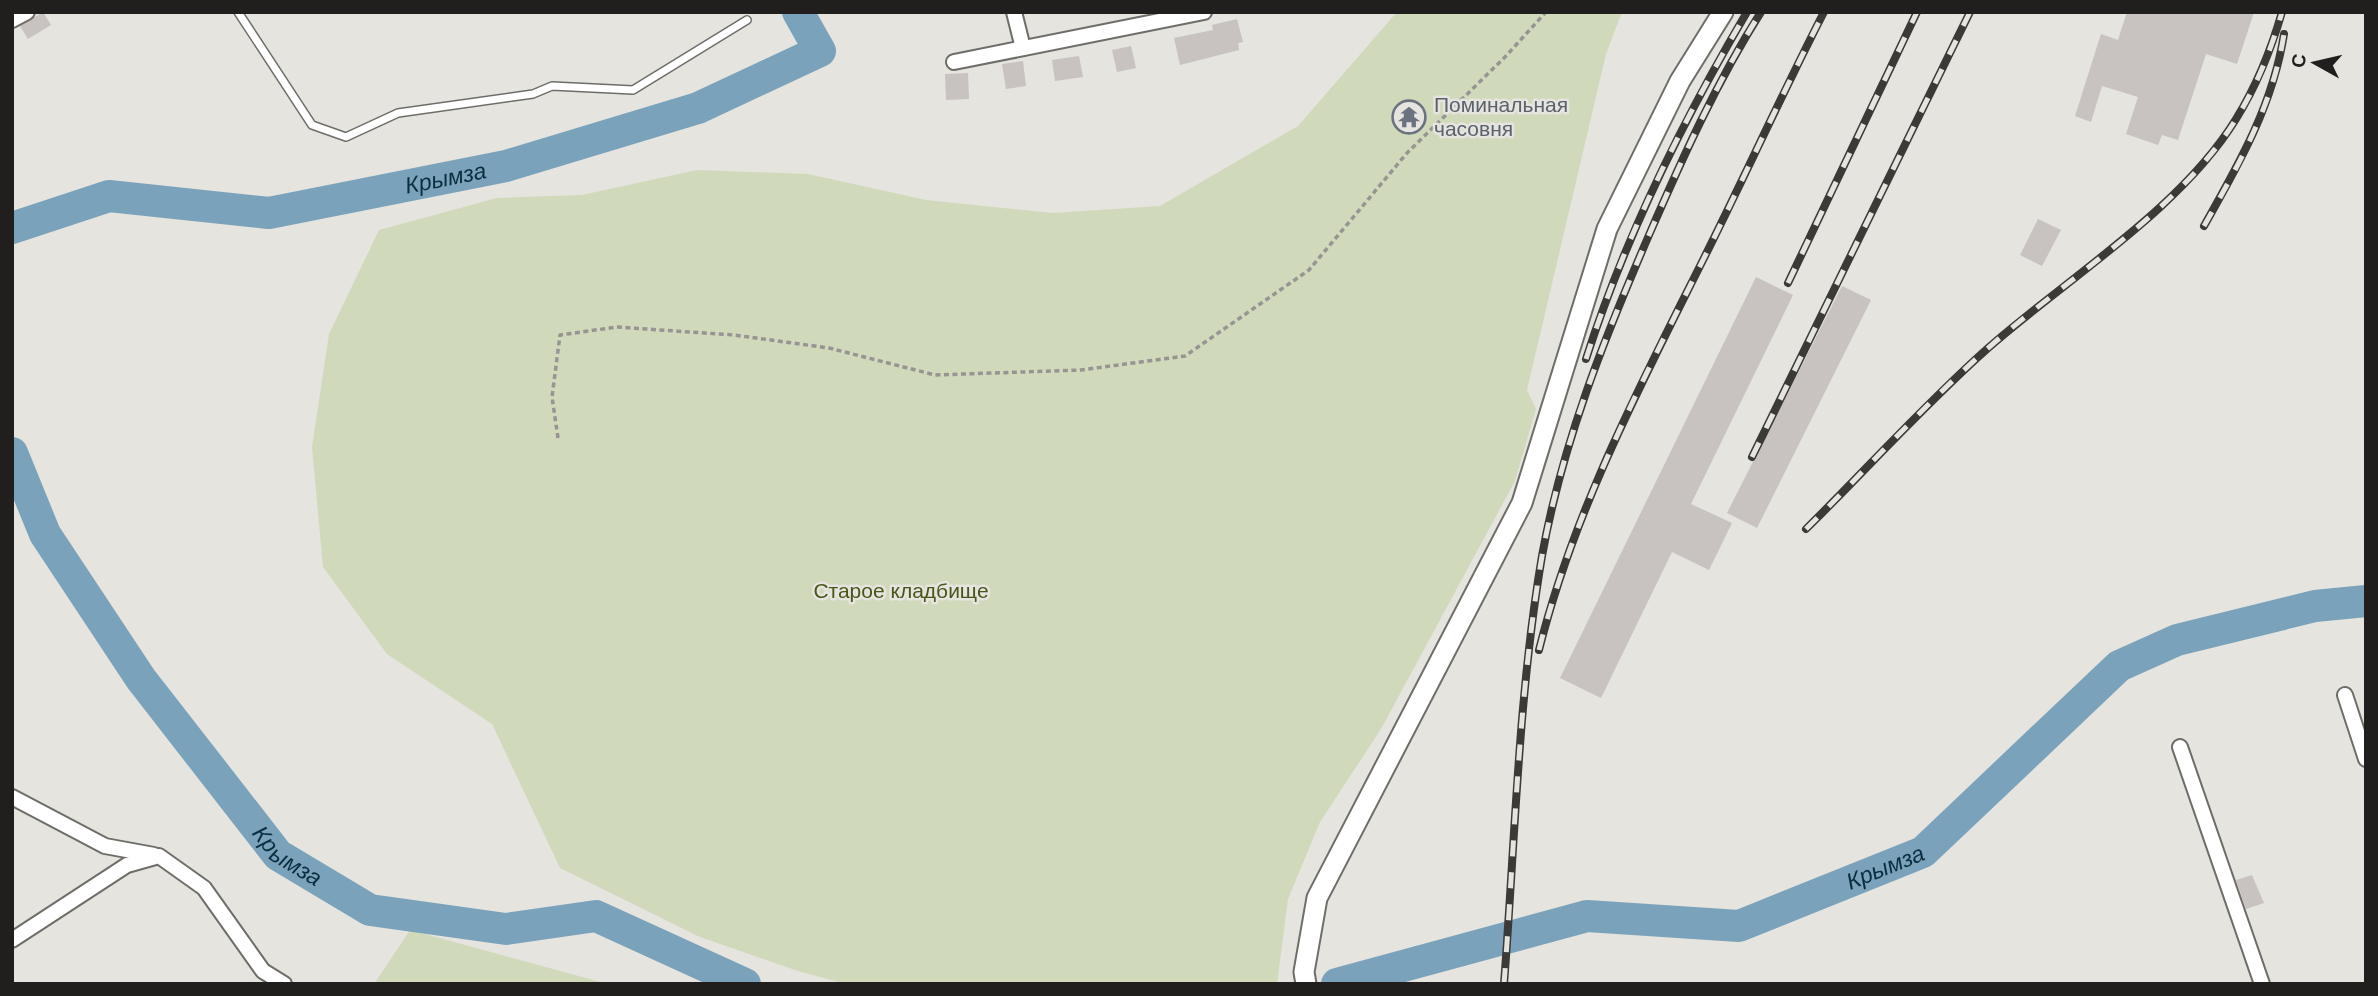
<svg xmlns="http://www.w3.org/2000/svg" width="2378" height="996" viewBox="0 0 2378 996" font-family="Helvetica,sans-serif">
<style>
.green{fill:#d1d9bb}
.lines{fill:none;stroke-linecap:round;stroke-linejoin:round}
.river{stroke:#7aa3bb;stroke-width:32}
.building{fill:#c8c2c0}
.lane-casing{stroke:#6e6d68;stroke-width:10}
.street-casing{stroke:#6e6d68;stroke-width:18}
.secondary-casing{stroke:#6e6d68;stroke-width:23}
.path{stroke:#969591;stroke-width:3.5;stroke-dasharray:5 3.5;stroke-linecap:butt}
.lane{stroke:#fff;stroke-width:7}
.street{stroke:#fff;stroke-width:14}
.secondary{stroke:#fff;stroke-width:19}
.rail-casing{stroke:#3b3a37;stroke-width:8}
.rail{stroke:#e5e4de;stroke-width:5;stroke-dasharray:16;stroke-linecap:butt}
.labels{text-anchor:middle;stroke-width:5;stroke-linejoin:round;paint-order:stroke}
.worship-label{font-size:21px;fill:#5b616d;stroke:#e5e4de;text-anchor:start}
.park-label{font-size:21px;fill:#4a5618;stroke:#e5e4de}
.water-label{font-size:23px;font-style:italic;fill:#0a2e40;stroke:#e5e4de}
</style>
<rect width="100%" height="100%" fill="#e5e4de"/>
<!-- green -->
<g class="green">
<polygon points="1397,12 1622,12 1606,54 1527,390 1536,409 1515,481 1381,729 1320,822 1288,899 1277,984 846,984 798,971 700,937 560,868 492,724 387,654 323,567 312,447 329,334 379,230 497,198 582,195 697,170 808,174 926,200 1053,213 1160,206 1298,126"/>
<polygon points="410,930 608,984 374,984"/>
</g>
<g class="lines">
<!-- river -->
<g class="river">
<path id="s1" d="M12 228 109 196 269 213 506 166 698 108 820 51 798 12"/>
<path id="s2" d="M12 453 45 534 141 679 278 855 370 910 506 929 596 916 745 984"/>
<path id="s3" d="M1337 984 1587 916 1739 926 1923 852 2119 666 2177 640 2315 606 2366 601"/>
</g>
</g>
<!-- building -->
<g class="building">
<polygon points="43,12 51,25 28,39 20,26"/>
<polygon points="2127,12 2254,12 2237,64 2206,54 2178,140 2162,135 2158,145 2126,134 2138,97 2102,86 2091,122 2075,116 2101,34 2118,40"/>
<polygon points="1237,19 1243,42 1238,43 1239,50 1180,65 1174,38 1213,30 1212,25"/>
<polygon points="1131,46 1136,68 1117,72 1112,50"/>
<polygon points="1079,56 1083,77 1055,81 1052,60"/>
<polygon points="1023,61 1026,86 1006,89 1002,64"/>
<polygon points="968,73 969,99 946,100 945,74"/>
<polygon points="2038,219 2061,230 2042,266 2020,255"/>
<polygon points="1756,277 1793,295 1691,504 1732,523 1709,570 1672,552 1601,698 1560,678"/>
<polygon points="1842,286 1871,300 1757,528 1727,513"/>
<polygon points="2252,875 2264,903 2246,909 2236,880"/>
</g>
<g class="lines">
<defs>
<polyline id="lane" points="238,12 312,125 346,137 398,113 533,94 552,86 633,90 747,20"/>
<g id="street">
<polyline points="1014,12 1023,48"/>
<polyline points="12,20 27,12"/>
<polyline points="954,62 1204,12"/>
<polyline points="2345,695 2366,759"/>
<polyline points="2180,747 2262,984"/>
<polyline points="12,797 105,846 154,855"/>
<polyline points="12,940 127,865 159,856 204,888 263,971 284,984"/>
</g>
<polyline id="secondary" points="1306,984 1304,972 1317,898 1522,503 1607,229 1680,81 1723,12"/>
</defs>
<!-- lane casing -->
<use href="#lane" class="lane-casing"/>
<!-- street casing -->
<use href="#street" class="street-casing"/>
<!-- secondary casing -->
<use href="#secondary" class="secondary-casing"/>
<!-- path -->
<polyline class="path" points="558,438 552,397 560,335 617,327 734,335 829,348 935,375 1081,370 1185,356 1309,270 1407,153 1505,57 1546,12"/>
<!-- lane -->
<use href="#lane" class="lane"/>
<!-- street -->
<use href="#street" class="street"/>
<!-- secondary -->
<use href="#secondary" class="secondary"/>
<defs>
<g id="rail">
<path d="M2204 226C2239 164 2273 105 2284 34"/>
<polyline points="1788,283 1917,12"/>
<path d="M1586 359C1625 237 1682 122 1747 12"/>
<polyline points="1752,457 1970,12"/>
<path d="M1806 529C1866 470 1924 405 1987 349 2066 279 2181 209 2236 119 2257 85 2271 50 2282 12"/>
<path d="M1539 650C1573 513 1640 386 1703 260 1744 178 1782 94 1824 12"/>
<path d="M1504 984C1515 842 1518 697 1542 556 1562 444 1604 339 1649 235 1682 159 1716 83 1761 12"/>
</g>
</defs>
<!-- rail casing -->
<use href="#rail" class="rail-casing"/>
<!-- rail -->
<use href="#rail" class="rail"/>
</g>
<!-- icons -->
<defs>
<symbol id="temple-ring" viewBox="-11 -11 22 22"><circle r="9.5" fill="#e5e4de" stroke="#6b7280" stroke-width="1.5"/><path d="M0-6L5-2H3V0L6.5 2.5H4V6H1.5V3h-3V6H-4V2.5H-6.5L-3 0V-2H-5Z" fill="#6b7280"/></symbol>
</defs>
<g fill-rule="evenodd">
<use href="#temple-ring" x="1390" y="98" width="38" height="38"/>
</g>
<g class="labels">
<!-- worship labels -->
<g class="worship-label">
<text x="1434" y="112">Поминальная<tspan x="1434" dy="24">часовня</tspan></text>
</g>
<!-- park labels -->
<g class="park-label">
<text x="901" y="598">Старое кладбище</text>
</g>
<!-- water labels -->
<g class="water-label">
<text dy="8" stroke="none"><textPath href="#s1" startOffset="443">Крымза</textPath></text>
<text dy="8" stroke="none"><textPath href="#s2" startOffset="492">Крымза</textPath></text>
<text dy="8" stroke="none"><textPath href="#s3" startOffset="569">Крымза</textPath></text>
</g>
</g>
<!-- border -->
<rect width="2378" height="996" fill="none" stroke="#201f1d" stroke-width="28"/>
<!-- north arrow -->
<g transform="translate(2315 63) rotate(278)" stroke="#e5e4de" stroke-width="5" paint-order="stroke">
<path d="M0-5L12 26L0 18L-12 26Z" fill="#201f1d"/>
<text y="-10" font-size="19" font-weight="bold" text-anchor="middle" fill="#201f1d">С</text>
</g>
</svg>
